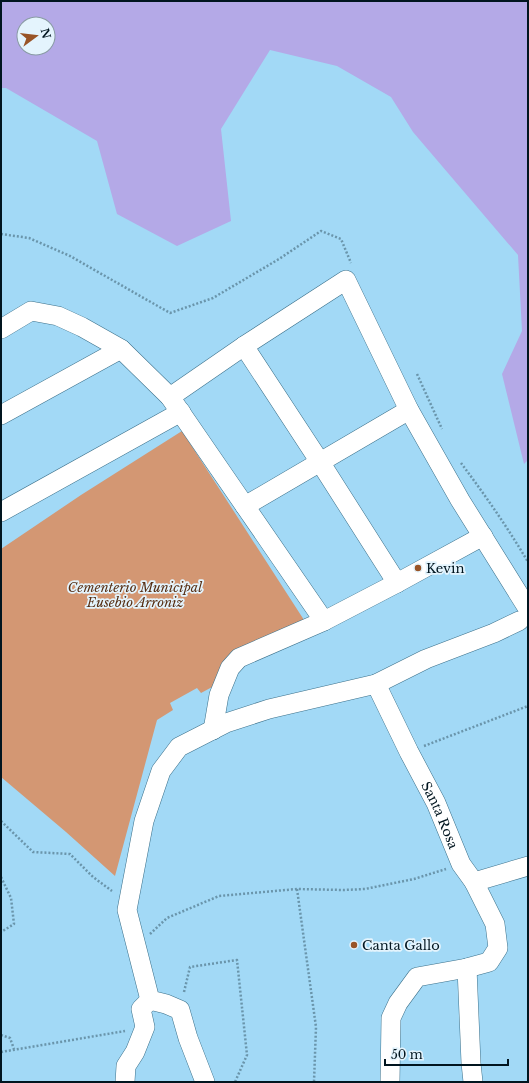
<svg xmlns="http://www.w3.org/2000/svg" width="529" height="1083" viewBox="0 0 529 1083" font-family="'Libre Baskerville',serif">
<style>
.green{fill:#d39773}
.water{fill:#b4a9e7;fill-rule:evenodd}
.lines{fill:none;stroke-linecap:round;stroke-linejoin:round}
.street-casing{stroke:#3c718b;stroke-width:20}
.path{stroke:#6a95ab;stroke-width:2.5;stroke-dasharray:2 2;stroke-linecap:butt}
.street{stroke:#fff;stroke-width:19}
.poi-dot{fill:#995427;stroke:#e4f4fd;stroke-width:1.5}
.labels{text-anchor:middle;stroke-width:3.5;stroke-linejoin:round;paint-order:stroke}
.poi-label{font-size:13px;fill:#01151f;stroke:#e4f4fd;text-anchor:start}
.park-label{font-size:13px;font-style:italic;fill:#562e13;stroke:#e4f4fd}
.street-label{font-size:13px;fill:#01151f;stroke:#e4f4fd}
</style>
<rect width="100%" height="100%" fill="#a2d9f6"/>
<!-- green -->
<polygon class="green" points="182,431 304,620 231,652 214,686 201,693 197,688 170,703 173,710 157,720 115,876 66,832 1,777 1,549 81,495"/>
<!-- water -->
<path class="water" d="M1 1H528V460L524 464 502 374 522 331 518 255 413 132 391 97 337 66 270 50 221 129 231 221 177 246 117 214 97 141 6 88H1ZM24 24H48V48H24Z"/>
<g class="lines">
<defs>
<g id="street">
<polyline points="1,329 31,311 58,316 82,327 121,349 170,397 324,621"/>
<polyline points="244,346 320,462 397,583"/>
<polyline points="170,397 244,346 346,280 409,410 460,500 528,609"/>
<polyline points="1,415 121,349"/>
<polyline points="245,506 409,410"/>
<polyline points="1,512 181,412"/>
<path id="s1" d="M376 684 409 752 436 803 461 864 474 882 495 924 498 948 489 962 467 968 417 977 398 1003 391 1018 390 1082"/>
<polyline points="213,730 219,695 230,668 239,658 324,621 397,583 483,536"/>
<polyline points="474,882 528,866"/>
<polyline points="467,968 471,1063 473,1082"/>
<polyline points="125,1082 126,1066 135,1052 145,1027 141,1009 150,1000"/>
<polyline points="205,1082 188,1038 180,1010 166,1004 150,1000 127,910 144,821 161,771 179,747 226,723 269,709 376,684 426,659 494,633 519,621"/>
</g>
</defs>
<!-- street casing -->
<use href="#street" class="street-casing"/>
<!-- path -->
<g class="path">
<polyline points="1,234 29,238 70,256 170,313 213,298 279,259 321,231 341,239 351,263"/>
<polyline points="417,374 442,429"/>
<path d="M461 463C485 495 508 528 528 562"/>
<polyline points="424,746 528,706"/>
<polyline points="1,821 33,852 70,854 93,877 112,891"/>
<polyline points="1,877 11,898 14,924 1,932"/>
<polyline points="297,889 316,1027 314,1082"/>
<polyline points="150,934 167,918 219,896 297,889 344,890 365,889 414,879 446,869"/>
<polyline points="184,992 190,967 237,960 247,1055 235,1082"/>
<polyline points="1,1035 10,1038 14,1049"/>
<polyline points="1,1052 125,1031"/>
</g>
<!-- street -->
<use href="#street" class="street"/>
</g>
<!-- markers -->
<g class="poi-dot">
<circle cx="418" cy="568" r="4"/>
<circle cx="354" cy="945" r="4"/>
</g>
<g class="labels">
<!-- poi labels -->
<g class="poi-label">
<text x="426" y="573">Kevin</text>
<text x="362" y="950">Canta Gallo</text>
</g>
<!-- park labels -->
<g class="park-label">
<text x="135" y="592">Cementerio Municipal<tspan x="135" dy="15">Eusebio Arroniz</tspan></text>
</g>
<!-- street labels -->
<g class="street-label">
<text dy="5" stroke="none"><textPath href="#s1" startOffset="146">Santa Rosa</textPath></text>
</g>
</g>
<!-- border -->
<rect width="529" height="1083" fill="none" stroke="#01151f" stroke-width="4"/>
<!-- north arrow -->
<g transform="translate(36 36) rotate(75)"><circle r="19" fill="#e4f4fd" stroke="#899ba4"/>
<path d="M0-3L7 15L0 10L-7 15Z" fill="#995427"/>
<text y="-6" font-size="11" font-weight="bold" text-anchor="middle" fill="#01151f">N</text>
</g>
<!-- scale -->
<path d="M385 1059v6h123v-6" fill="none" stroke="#01151f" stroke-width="2"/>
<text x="391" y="1059" font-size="12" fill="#01151f" stroke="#e4f4fd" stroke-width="3" paint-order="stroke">50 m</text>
</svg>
